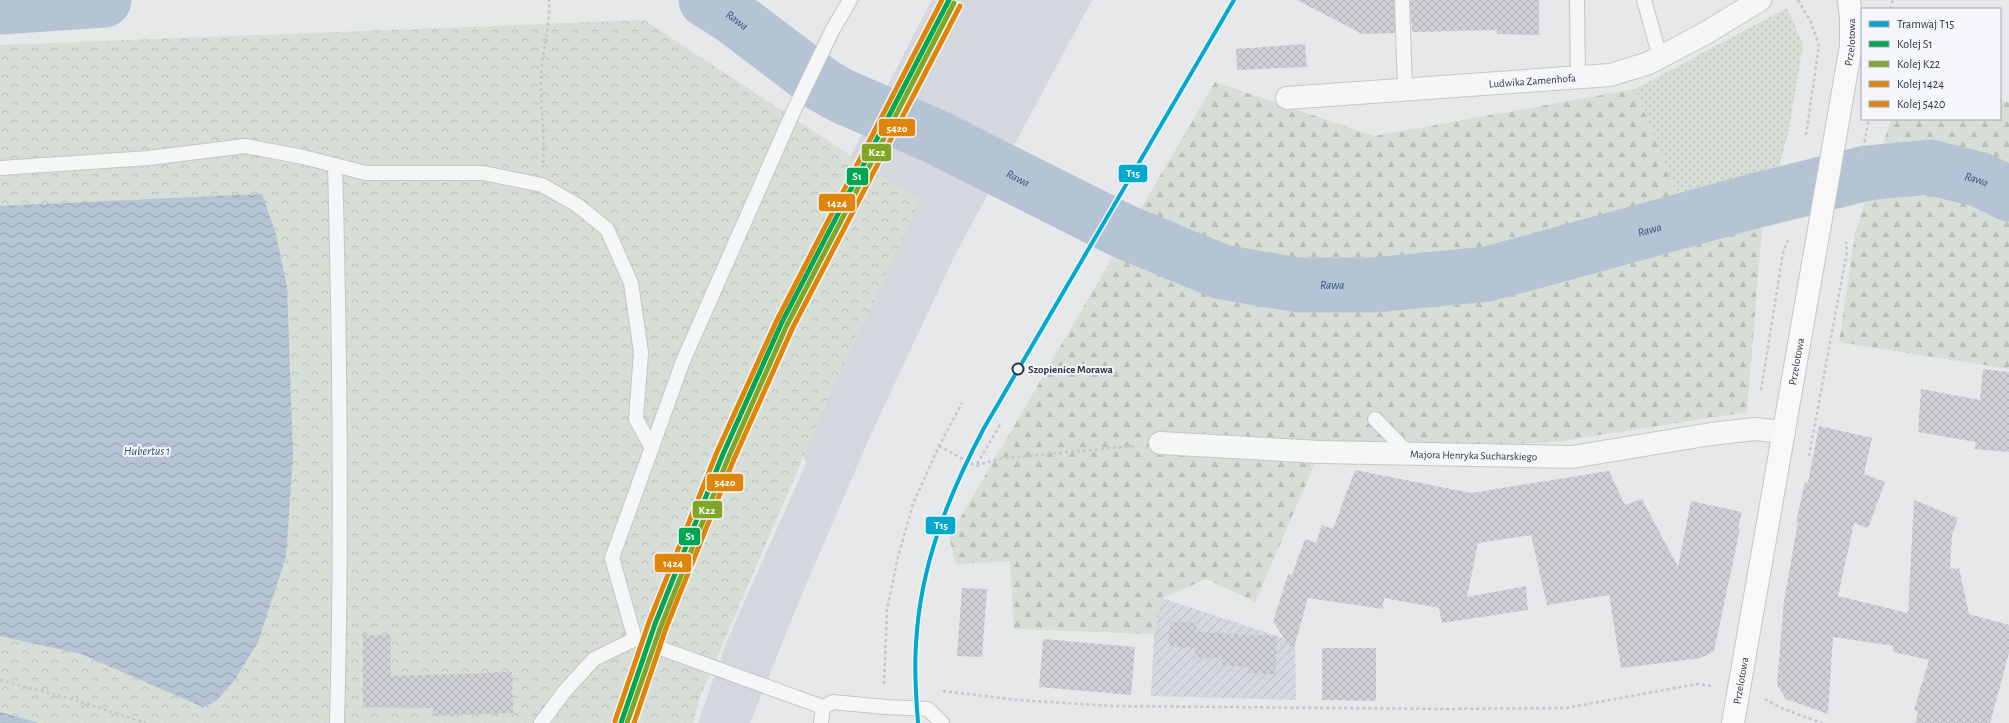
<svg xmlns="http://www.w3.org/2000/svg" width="2009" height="723" viewBox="0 0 2009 723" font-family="'Alegreya Sans',sans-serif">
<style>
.built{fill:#d4d7dd}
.industrial{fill:url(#industrial-furrows)}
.grass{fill:url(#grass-dots)}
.forest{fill:url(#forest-firs)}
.park{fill:url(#park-crowns)}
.water{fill:url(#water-waves)}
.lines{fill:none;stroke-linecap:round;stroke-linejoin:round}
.river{stroke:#b4c4d5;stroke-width:55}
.building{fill:url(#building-cross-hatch)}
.lane-casing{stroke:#c4c6c8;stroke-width:16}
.street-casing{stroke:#c4c6c8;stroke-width:24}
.secondary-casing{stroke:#c4c6c8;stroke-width:24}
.path{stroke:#c5c6ca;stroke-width:2.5;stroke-dasharray:3 3;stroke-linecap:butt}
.lane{stroke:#f5f6f7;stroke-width:14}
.street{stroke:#f5f6f7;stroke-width:22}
.secondary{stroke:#f8f8f8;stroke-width:22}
.rail-1-casing{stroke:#f4f6f9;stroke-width:8}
.rail-2-casing{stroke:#f4f6f9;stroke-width:8}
.rail-3-casing{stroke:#f4f6f9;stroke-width:8}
.rail-4-casing{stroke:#f4f6f9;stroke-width:8}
.rail-1{stroke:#00a651;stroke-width:5}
.rail-2{stroke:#80a527;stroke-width:5}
.rail-3{stroke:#df860a;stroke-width:5}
.rail-4{stroke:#df860a;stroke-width:5}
.tram-1-casing{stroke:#f4f6f9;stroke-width:7}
.tram-1{stroke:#00a9ce;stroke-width:4}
.stop-dot{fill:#f4f6f9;stroke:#2b3445;stroke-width:2}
.labels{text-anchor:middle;stroke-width:4;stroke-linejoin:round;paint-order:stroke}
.street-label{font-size:11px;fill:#2b3445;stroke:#f4f6f9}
.stop-label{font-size:11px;font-weight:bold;fill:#2b3445;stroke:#f4f6f9;text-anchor:start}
.water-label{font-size:12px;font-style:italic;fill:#34527a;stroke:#f4f6f9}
.line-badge{stroke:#f4f6f9;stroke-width:1.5}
.badge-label{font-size:11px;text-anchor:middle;font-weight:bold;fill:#fff}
</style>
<defs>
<pattern id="industrial-furrows" width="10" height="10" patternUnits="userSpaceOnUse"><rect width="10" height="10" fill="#d4d7dd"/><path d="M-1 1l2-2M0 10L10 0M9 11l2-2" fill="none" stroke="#b6b9bf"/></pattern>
<pattern id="grass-dots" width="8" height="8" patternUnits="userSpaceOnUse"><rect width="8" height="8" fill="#d6ded6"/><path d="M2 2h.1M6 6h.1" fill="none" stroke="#b8bfb9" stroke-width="1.8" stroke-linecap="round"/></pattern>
<pattern id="forest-firs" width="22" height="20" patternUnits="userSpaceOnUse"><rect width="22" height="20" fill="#d6ded6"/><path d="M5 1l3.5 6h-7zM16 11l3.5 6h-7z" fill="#b8bfb9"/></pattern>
<pattern id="park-crowns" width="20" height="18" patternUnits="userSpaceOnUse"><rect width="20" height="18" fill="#d6ded6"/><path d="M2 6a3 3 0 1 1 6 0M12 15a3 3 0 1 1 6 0" fill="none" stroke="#b8bfb9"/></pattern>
<pattern id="water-waves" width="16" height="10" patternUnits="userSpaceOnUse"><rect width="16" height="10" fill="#b4c4d5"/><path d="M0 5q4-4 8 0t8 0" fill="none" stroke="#93a0af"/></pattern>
<pattern id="building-cross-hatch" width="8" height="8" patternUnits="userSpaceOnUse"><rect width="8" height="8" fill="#ced0d3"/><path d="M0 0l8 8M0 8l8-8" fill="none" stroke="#b1b3b6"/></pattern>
</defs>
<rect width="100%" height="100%" fill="#e6e8ea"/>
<!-- built -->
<polygon class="built" points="932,0 1092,0 954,257 871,434 800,599 750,723 698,723 728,638 806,464 766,319"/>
<!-- industrial -->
<polygon class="industrial" points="1162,598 1295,642 1296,700 1151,696 1154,634"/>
<!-- grass -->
<polygon class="grass" points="1787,8 1803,45 1788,134 1762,227 1677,194 1635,89"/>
<!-- forest -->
<g class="forest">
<polygon points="1215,82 1374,136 1635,89 1677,194 1762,227 1747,412 1555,442 1320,452 1255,602 1207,579 1162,598 1154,634 1014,629 1010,561 956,564 949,537"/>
<polygon points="2000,101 2009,102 2009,369 1839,342 1855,234 1891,119 2000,119"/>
</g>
<!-- park -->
<polygon class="park" points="644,20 920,201 831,393 700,697 693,723 0,723 0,45"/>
<!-- water -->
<g class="water">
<polygon points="262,194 276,234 287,287 293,455 286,557 258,642 234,681 216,701 203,707 81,654 0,636 0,206"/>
<polygon points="0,712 39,723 0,723"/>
</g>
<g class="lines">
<!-- river -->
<g class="river">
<path id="s1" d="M706 0 733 17 824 86 842 96 934 136 1125 232 1222 272 1298 285H1373L1488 274 1754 201 1867 173 1929 167 1981 180 2009 194"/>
<polyline points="0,7 104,0"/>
</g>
</g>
<!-- building -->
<g class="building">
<polygon points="1297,0 1394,0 1395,33 1362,34"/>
<polygon points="1410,0 1539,0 1539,35 1497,34 1497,30 1412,32"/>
<polygon points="1305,44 1307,67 1237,70 1236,49"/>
<polygon points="1983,369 2009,372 2009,452 1975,449 1976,442 1918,432 1921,389 1980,400"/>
<polygon points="1819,426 1872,438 1864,474 1885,482 1868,528 1854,523 1838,596 1908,613 1914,500 1958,518 1952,535 1950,569 1959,568 1969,614 2009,625 2009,653 1990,723 1915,723 1918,712 1914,710 1929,660 1893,652 1894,646 1833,637 1828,714 1786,699 1777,685 1784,601 1798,522 1796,522 1805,482 1808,483"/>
<polygon points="1355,470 1471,493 1609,471 1625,505 1642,499 1678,567 1691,501 1742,512 1738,528 1740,529 1714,651 1701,658 1621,668 1609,595 1547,605 1531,535 1478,543 1467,597 1526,586 1528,610 1442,623 1439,608 1384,598 1383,609 1308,598 1293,651 1273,622 1288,574 1292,575 1305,539 1316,543 1322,525 1333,529"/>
<polygon points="962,588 987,589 982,657 957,656"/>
<polygon points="1170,622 1197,623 1196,632 1277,636 1275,674 1248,673 1249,667 1221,665 1222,658 1195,657 1196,638 1195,648 1168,646"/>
<polygon points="363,635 391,635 391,676 512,672 513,713 434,716 433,708 363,707"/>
<polygon points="1043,639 1135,647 1131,695 1039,687"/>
<polygon points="1322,648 1376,648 1376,701 1322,700"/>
</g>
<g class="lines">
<defs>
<g id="lane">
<polyline points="850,0 833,29 794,110 683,361 612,558 635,639 823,707 833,702 885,707 928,709 942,723"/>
<polyline points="1402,0 1405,89"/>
<polyline points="1577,0 1578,77"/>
<polyline points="1644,0 1660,57"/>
<path d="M335 165C340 351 342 537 337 723"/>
<polyline points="0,168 149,158 245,146 303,157 366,173 483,173 542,185 577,205 607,229 631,283 641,352 636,419 652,448"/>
<polyline points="1375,419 1409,454"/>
<polyline points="541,723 564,692 594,659 635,639"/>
<polyline points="821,723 823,707"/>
</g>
<g id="street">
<path id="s2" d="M1287 98 1610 75 1649 63 1704 34 1760 0"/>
<path id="s3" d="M1160 443 1320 452 1572 457 1711 434 1755 429 1784 432"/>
</g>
<g id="secondary">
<path id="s4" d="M1733 723 1851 46V18L1849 0"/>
</g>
</defs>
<!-- lane casing -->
<use href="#lane" class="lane-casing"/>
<!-- street casing -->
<use href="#street" class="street-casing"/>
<!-- secondary casing -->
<use href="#secondary" class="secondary-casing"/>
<!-- path -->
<g class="path">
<polyline points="1798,0 1811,22 1819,46 1806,135"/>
<polyline points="1890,9 1893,0"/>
<polyline points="1862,154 1869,119"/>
<path d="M543 163C545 137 541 112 541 86 540 57 551 29 549 0"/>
<polyline points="1761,390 1783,253 1788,240"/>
<polyline points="1000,425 976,466 997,459 1134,446"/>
<polyline points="939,446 976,466"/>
<polyline points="1809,456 1847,251 1846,242"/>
<polyline points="0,680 75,700 146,723"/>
<polyline points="884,684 887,610 897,561 913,504 939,446 962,403"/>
<polyline points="943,691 1018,700 1113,706 1445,709 1566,708 1697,684 1712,686"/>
<polyline points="1765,699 1781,708 1822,723"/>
</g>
<!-- lane -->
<use href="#lane" class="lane"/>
<!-- street -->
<use href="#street" class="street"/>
<!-- secondary -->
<use href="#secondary" class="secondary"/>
<defs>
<polyline id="rail-1" points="621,723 655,624 723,454 782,322 949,0"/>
<polyline id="rail-2" points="627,723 661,626 729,456 787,325 954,3"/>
<polyline id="rail-3" points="615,721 649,622 717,452 777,320 942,0"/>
<polyline id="rail-4" points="634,723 666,628 734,459 793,327 960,6"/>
</defs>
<!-- rail-1 casing -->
<use href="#rail-1" class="rail-1-casing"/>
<!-- rail-2 casing -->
<use href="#rail-2" class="rail-2-casing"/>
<!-- rail-3 casing -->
<use href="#rail-3" class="rail-3-casing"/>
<!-- rail-4 casing -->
<use href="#rail-4" class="rail-4-casing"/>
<!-- rail-1 -->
<use href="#rail-1" class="rail-1"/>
<!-- rail-2 -->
<use href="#rail-2" class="rail-2"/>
<!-- rail-3 -->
<use href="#rail-3" class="rail-3"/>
<!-- rail-4 -->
<use href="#rail-4" class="rail-4"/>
<defs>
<path id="tram-1" d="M918 723C916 697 914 670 916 644 920 566 948 496 984 428L1234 0"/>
</defs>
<!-- tram-1 casing -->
<use href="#tram-1" class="tram-1-casing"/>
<!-- tram-1 -->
<use href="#tram-1" class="tram-1"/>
</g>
<!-- markers -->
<circle class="stop-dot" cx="1018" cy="369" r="5.5"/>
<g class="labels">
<!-- street labels -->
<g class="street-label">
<text dy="4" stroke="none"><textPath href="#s4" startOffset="691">Przelotowa</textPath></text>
<text dy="4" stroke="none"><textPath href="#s2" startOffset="246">Ludwika Zamenhofa</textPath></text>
<text dy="4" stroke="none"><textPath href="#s4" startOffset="367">Przelotowa</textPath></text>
<text dy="4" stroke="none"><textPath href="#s3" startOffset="314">Majora Henryka Sucharskiego</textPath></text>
<text dy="4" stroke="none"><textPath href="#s4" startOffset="43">Przelotowa</textPath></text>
</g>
<!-- stop labels -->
<g class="stop-label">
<text x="1028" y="373">Szopienice Morawa</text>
</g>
<!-- water labels -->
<g class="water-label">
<text dy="4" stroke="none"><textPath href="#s1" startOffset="37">Rawa</textPath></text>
<text dy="4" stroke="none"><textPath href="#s1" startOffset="361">Rawa</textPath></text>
<text dy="4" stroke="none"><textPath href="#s1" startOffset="1357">Rawa</textPath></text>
<text dy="4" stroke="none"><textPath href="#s1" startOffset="1021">Rawa</textPath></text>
<text dy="4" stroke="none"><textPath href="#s1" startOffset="697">Rawa</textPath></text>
<text x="147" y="455">Hubertus 1</text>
</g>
</g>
<g class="line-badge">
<rect x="878" y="118" width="38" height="19" rx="4" fill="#df860a"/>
<rect x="861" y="143" width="31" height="19" rx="4" fill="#80a527"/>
<rect x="1118" y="164" width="30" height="19" rx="4" fill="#00a9ce"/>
<rect x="846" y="167" width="23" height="19" rx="4" fill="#00a651"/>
<rect x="818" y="193" width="38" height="19" rx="4" fill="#df860a"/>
<rect x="706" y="473" width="38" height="19" rx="4" fill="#df860a"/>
<rect x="692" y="500" width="31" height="19" rx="4" fill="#80a527"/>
<rect x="925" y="516" width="31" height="19" rx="4" fill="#00a9ce"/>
<rect x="678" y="527" width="23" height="19" rx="4" fill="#00a651"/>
<rect x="654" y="553" width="38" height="20" rx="4" fill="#df860a"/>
</g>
<g class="badge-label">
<text x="897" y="132">5420</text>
<text x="877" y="156">K22</text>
<text x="1133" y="177">T15</text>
<text x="857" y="180">S1</text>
<text x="837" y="207">1424</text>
<text x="725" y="486">5420</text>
<text x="707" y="514">K22</text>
<text x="941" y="529">T15</text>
<text x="690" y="540">S1</text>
<text x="673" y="567">1424</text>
</g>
<!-- legend -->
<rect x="1861" y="8" width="140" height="112" fill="#f4f6f9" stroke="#a4a8b1"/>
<rect x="1869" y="21" width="20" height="6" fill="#00a9ce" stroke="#a4a8b1"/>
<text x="1897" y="28" font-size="12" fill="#2b3445">Tramwaj T15</text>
<rect x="1869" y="41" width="20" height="6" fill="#00a651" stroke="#a4a8b1"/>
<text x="1897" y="48" font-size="12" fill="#2b3445">Kolej S1</text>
<rect x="1869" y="61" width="20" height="6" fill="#80a527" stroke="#a4a8b1"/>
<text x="1897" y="68" font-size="12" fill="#2b3445">Kolej K22</text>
<rect x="1869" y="81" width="20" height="6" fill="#df860a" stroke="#a4a8b1"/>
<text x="1897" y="88" font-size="12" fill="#2b3445">Kolej 1424</text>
<rect x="1869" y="101" width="20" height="6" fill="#df860a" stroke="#a4a8b1"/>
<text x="1897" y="108" font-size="12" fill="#2b3445">Kolej 5420</text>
</svg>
